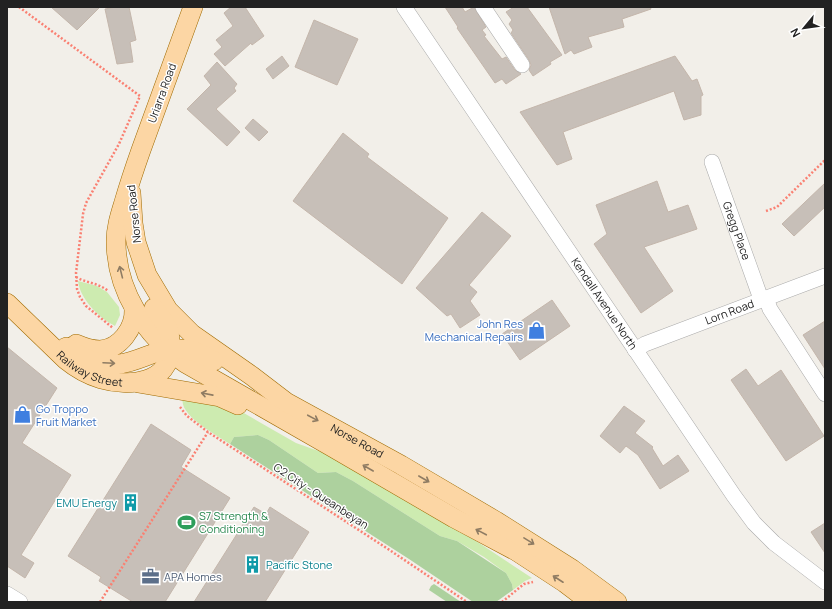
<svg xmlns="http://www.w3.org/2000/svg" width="832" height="609" viewBox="0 0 832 609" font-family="Manrope,sans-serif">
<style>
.grass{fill:#cdebb0}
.forest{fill:#add19e}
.building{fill:#c7bfb8;stroke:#c4b6ab}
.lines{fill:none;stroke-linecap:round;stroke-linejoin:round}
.minor-casing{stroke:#a9a9a9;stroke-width:16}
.major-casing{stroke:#a06b00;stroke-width:20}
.path{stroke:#fa8072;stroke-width:2.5;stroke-dasharray:2 2;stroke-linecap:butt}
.minor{stroke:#fff;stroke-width:15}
.major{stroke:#fcd6a4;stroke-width:19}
.oneway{stroke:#8f7c63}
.labels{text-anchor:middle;stroke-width:3;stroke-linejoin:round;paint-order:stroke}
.street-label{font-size:11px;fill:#222;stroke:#fff}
.shop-label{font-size:11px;fill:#366cbe;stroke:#fff;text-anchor:end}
.culture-label{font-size:11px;fill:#0d838f;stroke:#fff;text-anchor:end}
.leisure-label{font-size:11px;fill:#27864d;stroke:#fff;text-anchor:start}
.service-label{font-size:11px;fill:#4e5e75;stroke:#fff;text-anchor:start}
</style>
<rect width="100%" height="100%" fill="#f2efe9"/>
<!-- grass -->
<g class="grass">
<path d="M78 281 97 286 107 292 119 307 120 315 115 326C99 318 80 299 78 281Z"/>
<path d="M184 396 242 412 296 443 327 454 458 530 459 532 473 539 532 578 525 581 513 590 512 584 506 573 484 557 457 541 440 536 353 481 336 472 318 473 269 440 258 435 234 437 230 444C218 436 174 413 184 396Z"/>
</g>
<!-- forest -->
<g class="forest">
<polygon points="258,435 269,440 318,473 336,472 353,481 440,536 457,541 506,573 512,584 513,590 496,602 473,602 409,559 230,444 234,437"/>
<polygon points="434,584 461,602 447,602 429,590 431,586"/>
</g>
<!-- building -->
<g class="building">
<polygon points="51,7 100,7 77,30"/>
<polygon points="116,7 129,7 136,40 130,42 133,62 117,64 105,9"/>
<polygon points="231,7 245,7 264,36 252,45 251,43 225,66 214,54 222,47 216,40 233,26 224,13"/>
<polygon points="445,7 462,7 465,12 474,7 486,27 482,30 486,35 484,36 502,59 506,57 515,70 521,74 506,84 502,79 495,83 457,28 458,27"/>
<polygon points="514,7 527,7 562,55 550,62 551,64 533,76 529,70 531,65 529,60 511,33 513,30 509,24 512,20 506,12"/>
<polygon points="549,7 650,7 651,9 622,19 624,27 588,37 592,47 574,54 571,50 565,54"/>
<polygon points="314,20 358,39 337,85 295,67"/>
<polygon points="282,56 289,66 273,79 266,69"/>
<polygon points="675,56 692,81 697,79 703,95 701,96 701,115 684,120 674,91 563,132 572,159 557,165 520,112"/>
<polygon points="217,62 237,84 234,88 236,91 216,109 240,132 227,146 187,109 211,85 204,76"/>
<polygon points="253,119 268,132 259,141 245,128"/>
<polygon points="343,133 369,154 367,157 448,218 402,284 293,201"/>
<polygon points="657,181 668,212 688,205 697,229 644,247 673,291 641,313 594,244 607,234 596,205"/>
<polygon points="825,183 825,207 794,236 782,224"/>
<polygon points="482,212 511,236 469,285 477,292 470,301 480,315 460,328 451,314 447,316 416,288"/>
<polygon points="552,300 570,326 520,360 502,334"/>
<polygon points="825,321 825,369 803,335"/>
<polygon points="7,347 57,388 22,443 71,475 21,555 34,563 25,578 7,566"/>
<polygon points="746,369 758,386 781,370 824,436 786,461 731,380"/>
<polygon points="624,406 645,421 635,433 653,447 652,448 663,466 678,455 689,471 660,489 638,455 626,446 620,453 600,436"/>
<polygon points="151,424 191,450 181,467 230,498 165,602 133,602 99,581 101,577 68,556"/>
<polygon points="254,507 266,514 270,507 309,532 265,602 194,602"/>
<polygon points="825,523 825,553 811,532"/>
</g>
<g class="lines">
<defs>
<g id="minor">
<path id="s1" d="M404 7 734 496 754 523 774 543 825 582"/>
<polyline points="483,7 522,65"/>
<path id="s2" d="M712 162 761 299"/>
<polyline points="766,298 770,309 825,394"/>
<path id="s3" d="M635 350 645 344 825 276"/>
<polyline points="7,594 20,602"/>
</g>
<g id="major">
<path d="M193 7C176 55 158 102 141 150 135 167 129 185 124 202 120 215 116 227 116 241 116 290 145 336 185 363L332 447 454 518 516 551 565 583 590 602"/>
<path id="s4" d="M131 193 133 223 136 242 147 275 168 310 192 334 252 376 286 402 401 465 496 521 572 569 617 602"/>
<path id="s5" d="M7 303 66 360C77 369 88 375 101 379 128 387 171 384 170 347 170 342 170 337 169 332 166 323 159 315 154 308"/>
<path d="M76 344C83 347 92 350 100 350 120 349 135 328 134 309"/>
<path d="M66 347C82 358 100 366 120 364 134 362 145 356 158 352 178 345 197 350 214 361"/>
<polyline points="138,383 220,397 238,405"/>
</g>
</defs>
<!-- minor casing -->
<use href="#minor" class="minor-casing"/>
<!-- major casing -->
<use href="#major" class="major-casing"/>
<!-- path -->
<g class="path">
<polyline points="19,7 140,96 119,144 86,203 83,214 76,273 77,289 80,297 86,306 113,328"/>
<polyline points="766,211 777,207 825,160"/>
<path d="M76 277C86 283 99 283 108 291"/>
<polyline points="180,407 187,416 208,432 388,549 467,602"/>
<polyline points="100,602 208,432"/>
<polyline points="502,602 524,584 533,582"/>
</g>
<!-- minor -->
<use href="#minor" class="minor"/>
<!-- major -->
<use href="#major" class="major"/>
</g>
<!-- one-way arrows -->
<defs><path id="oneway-shaft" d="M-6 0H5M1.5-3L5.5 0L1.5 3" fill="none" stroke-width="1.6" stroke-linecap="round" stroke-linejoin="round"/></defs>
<g class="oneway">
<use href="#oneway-shaft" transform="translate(121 272) rotate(-104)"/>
<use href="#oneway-shaft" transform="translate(109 363) rotate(3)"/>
<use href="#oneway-shaft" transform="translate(207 394) rotate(-169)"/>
<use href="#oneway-shaft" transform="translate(313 418) rotate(28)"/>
<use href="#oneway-shaft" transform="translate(368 468) rotate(-150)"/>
<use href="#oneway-shaft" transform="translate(424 479) rotate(30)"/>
<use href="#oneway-shaft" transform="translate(481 532) rotate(-152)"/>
<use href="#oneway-shaft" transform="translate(529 541) rotate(32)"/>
<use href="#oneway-shaft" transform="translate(558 579) rotate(-147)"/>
</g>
<!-- icons -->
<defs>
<symbol id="shop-bare" viewBox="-9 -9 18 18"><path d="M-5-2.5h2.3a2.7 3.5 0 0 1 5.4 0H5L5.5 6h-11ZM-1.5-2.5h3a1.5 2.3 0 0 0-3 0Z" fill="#3f7fe0" stroke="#fff" stroke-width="2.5" paint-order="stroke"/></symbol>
<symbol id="building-bare" viewBox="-9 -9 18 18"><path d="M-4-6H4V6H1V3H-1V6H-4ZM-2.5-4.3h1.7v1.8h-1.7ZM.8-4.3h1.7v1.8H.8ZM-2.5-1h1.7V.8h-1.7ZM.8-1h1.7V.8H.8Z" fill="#0f9aa8" stroke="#fff" stroke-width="2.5" paint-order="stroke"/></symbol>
<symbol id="stadium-bare" viewBox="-9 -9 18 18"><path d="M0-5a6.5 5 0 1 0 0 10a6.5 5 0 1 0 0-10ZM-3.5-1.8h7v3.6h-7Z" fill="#2e9e5b" stroke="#fff" stroke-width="2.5" paint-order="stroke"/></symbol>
<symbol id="office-bare" viewBox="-9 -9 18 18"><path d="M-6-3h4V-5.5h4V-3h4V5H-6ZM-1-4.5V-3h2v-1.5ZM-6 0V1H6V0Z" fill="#5c6f8a" stroke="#fff" stroke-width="2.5" paint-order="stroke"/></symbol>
</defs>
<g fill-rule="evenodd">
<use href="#shop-bare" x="524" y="318" width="25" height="25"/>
<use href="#shop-bare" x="10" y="402" width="25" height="25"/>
<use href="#building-bare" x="118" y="490" width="25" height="25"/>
<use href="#stadium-bare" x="174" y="510" width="25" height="25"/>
<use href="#building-bare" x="240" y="552" width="25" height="25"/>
<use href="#office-bare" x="138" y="564" width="25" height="25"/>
</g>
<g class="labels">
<!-- street labels -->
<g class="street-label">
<text transform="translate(162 93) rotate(-70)" y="4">Uriarra Road</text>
<text transform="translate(134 214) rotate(-96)" y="4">Norse Road</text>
<text dy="4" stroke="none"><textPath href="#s2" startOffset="73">Gregg Place</textPath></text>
<text dy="4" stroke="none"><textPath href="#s1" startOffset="358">Kendall Avenue North</textPath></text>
<text dy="4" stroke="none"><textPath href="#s3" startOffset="102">Lorn Road</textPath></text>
<text dy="4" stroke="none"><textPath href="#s5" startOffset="108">Railway Street</textPath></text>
<text dy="4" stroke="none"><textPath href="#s4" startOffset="356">Norse Road</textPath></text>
<text transform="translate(321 496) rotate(33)" y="4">C2 City - Queanbeyan</text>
</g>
<!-- shop labels -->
<g class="shop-label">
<text x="523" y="328">John Res<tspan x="523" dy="13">Mechanical Repairs</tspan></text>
<text x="36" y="413" text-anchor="start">Go Troppo<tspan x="36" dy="13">Fruit Market</tspan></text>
</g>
<!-- culture labels -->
<g class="culture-label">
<text x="117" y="507">EMU Energy</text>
<text x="266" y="569" text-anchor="start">Pacific Stone</text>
</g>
<!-- leisure labels -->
<g class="leisure-label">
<text x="199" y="520">S7 Strength &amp;<tspan x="199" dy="13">Conditioning</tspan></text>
</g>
<!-- service labels -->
<g class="service-label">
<text x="164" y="581">APA Homes</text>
</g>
</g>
<!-- border -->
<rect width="832" height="609" fill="none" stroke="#222222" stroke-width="16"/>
<!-- north arrow -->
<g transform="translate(804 28) rotate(241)" stroke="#ffffff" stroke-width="3" paint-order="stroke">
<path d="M0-3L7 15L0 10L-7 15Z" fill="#222222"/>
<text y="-6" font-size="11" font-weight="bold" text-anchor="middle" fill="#222222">N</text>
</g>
</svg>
